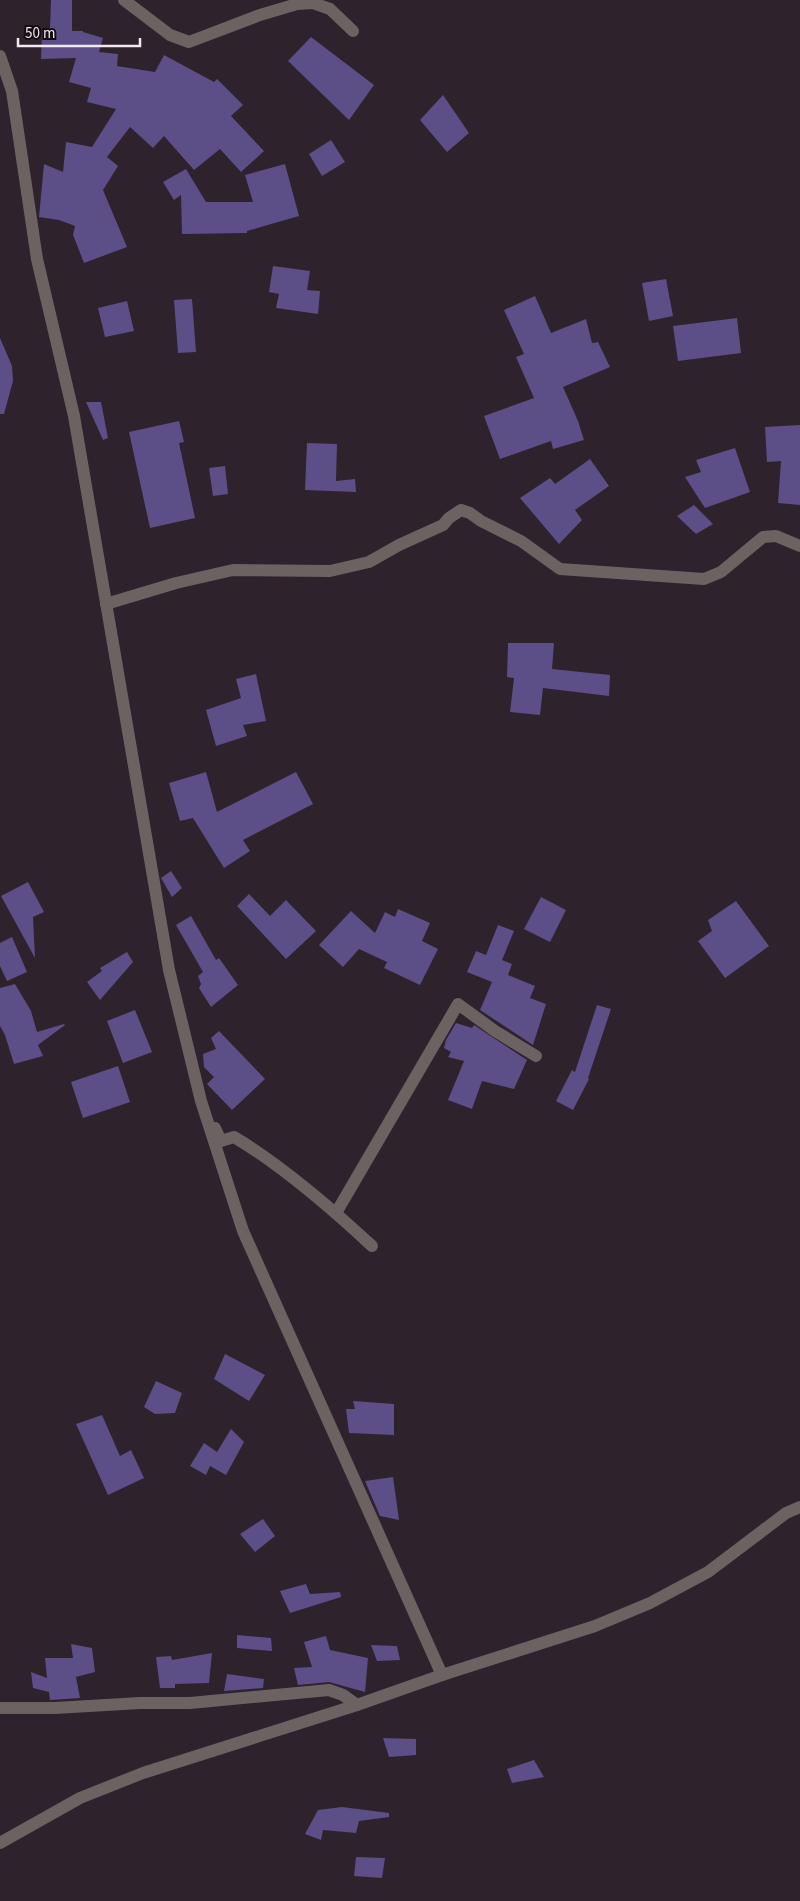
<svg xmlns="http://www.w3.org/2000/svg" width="800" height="1901" viewBox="0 0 800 1901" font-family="'Source Sans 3',sans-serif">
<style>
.building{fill:#5c4e86}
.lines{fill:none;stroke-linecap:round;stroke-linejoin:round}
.minor{stroke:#6c6262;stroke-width:12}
</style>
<rect width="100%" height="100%" fill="#2e222d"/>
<!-- building -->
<g class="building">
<polygon points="51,0 72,0 72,31 83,31 83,32 103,38 99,52 118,54 117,66 155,72 164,55 214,82 217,79 243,105 231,116 264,151 241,172 220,149 194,170 164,136 153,148 130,127 107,157 118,166 103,190 127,247 84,263 73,235 75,226 59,220 39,217 44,164 63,172 66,142 92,147 116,109 87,102 91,88 69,82 76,58 41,59 42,30 50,30"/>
<polygon points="311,37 374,85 349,120 288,61"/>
<polygon points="443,95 469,133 447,152 420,120"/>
<polygon points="331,140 345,162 322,176 309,154"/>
<polygon points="285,164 299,216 247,231 247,233 182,234 181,195 174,200 163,182 186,169 206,202 253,202 245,175"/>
<polygon points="273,266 310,271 307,290 320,291 318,314 276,308 279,294 269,292"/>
<polygon points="666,279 673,316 649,321 642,283"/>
<polygon points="535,296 551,333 586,319 592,343 598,342 610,367 563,387 578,421 584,440 553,449 551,441 500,459 484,416 534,398 516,357 524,354 504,310"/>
<polygon points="192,299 196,352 178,353 174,300"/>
<polygon points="127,301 134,331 105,337 98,308"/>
<polygon points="737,318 741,353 678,361 673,326"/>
<polygon points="0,338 12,366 13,381 4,414 0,414"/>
<polygon points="86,402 101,402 108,438 103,440"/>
<polygon points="179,421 184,442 179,443 195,518 150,528 129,432"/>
<polygon points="800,425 800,505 778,503 781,461 767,462 765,427"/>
<polygon points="307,443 337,444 336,481 355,479 356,492 305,490"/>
<polygon points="735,448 750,492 705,508 685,477 701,472 696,460"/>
<polygon points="590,459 609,486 575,510 582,520 559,544 520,498 550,478 555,484"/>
<polygon points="225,466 228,494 213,496 209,468"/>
<polygon points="694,505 713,524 696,534 677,516"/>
<polygon points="508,643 554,643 552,669 610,675 609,696 543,688 540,715 510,712 514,678 507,677"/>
<polygon points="256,674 266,721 243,725 247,736 216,746 206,710 241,698 236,679"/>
<polygon points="206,772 217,812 296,772 313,804 243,840 250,851 224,868 193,818 180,821 169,783"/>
<polygon points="171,871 182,888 172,897 161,878"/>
<polygon points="28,882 44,912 33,917 35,958 1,896"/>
<polygon points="249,894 270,916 286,900 316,931 286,959 237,906"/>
<polygon points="541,897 566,910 550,942 524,929"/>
<polygon points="736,901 769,946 725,978 698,941 712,931 708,920"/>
<polygon points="398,909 430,923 422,941 438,949 420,985 384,968 387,962 359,949 343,967 319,945 351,911 375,933 385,912 395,917"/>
<polygon points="191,916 216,960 219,958 238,985 211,1007 199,988 201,984 198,976 203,972 176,925"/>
<polygon points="498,925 514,931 502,960 512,964 508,975 535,986 530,998 546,1004 533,1045 480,1010 492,982 467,972 476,951 486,955"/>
<polygon points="12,937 27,972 7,981 0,966 0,943"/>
<polygon points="127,952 133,962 100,1000 87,982 102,971 100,968"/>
<polygon points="15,984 31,1011 37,1032 64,1024 65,1025 38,1045 43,1056 14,1064 5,1035 0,1026 0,988"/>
<polygon points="597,1005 611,1009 588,1078 589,1079 573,1110 556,1101 572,1070 575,1072"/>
<polygon points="135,1010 152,1052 123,1063 107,1021"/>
<polygon points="456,1023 472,1028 474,1025 527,1060 514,1089 482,1081 472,1109 448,1100 464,1061 448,1057 451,1052 444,1048 446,1040"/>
<polygon points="219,1031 265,1079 232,1110 207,1084 214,1077 204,1067 203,1054 216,1049 211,1038"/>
<polygon points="118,1066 130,1102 83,1118 71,1082"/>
<polygon points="225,1354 265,1375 249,1401 214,1379"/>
<polygon points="156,1381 182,1393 175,1413 155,1414 144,1407"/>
<polygon points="353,1401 394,1404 394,1435 349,1433 346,1409 355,1409"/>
<polygon points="102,1415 120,1456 131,1450 144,1478 108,1495 76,1424"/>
<polygon points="231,1429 244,1442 226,1475 210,1466 206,1475 190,1466 204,1443 217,1452"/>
<polygon points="393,1477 399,1520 380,1516 365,1481"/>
<polygon points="263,1519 275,1536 255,1552 240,1534"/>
<polygon points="306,1584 310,1594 340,1592 341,1597 290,1613 280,1591"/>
<polygon points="237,1635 271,1638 272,1651 237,1648"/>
<polygon points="326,1636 330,1650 368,1658 365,1692 329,1682 298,1685 294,1668 312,1667 304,1642"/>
<polygon points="71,1644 92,1648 95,1672 76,1677 80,1698 50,1700 49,1692 33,1688 31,1672 47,1678 45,1658 73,1658"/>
<polygon points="371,1645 397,1646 400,1660 377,1661"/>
<polygon points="212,1653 209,1683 175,1684 175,1688 160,1688 156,1657 171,1656 172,1660"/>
<polygon points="227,1674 264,1679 263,1688 224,1691"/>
<polygon points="383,1738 416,1739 416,1755 389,1757"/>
<polygon points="534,1760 544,1777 512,1783 507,1769"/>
<polygon points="342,1807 389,1813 389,1817 359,1821 356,1833 323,1830 321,1840 305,1834 318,1810"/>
<polygon points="356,1857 385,1858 382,1878 354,1876"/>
</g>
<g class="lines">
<!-- minor -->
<g class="minor">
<polyline points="124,0 170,35 189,42 260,15 297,4 313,3 330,9 353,31"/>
<polyline points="0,56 12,91 37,259 74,416 169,970 201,1101 243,1231 442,1675"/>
<polyline points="106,604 176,583 233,570 330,571 369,562 399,545 443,525 449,518 461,510 470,513 481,521 521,541 560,569 704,579 721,572 763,537 776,536 800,546"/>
<path d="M215 1128 221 1141 234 1137C283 1166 331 1208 372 1246"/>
<polyline points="336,1213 458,1004 495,1031 536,1056"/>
<polyline points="0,1708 55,1708 140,1703 190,1703 329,1690 343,1695 357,1705"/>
<polyline points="0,1843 80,1798 143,1773 357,1705 442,1675 595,1626 650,1603 708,1572 786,1513 800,1507"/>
</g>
</g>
<!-- scale -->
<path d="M18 38v8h122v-8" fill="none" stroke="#f1e9f0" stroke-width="2.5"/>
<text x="25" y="38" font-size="15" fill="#f1e9f0" stroke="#130d12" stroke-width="4" paint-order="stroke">50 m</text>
</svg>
